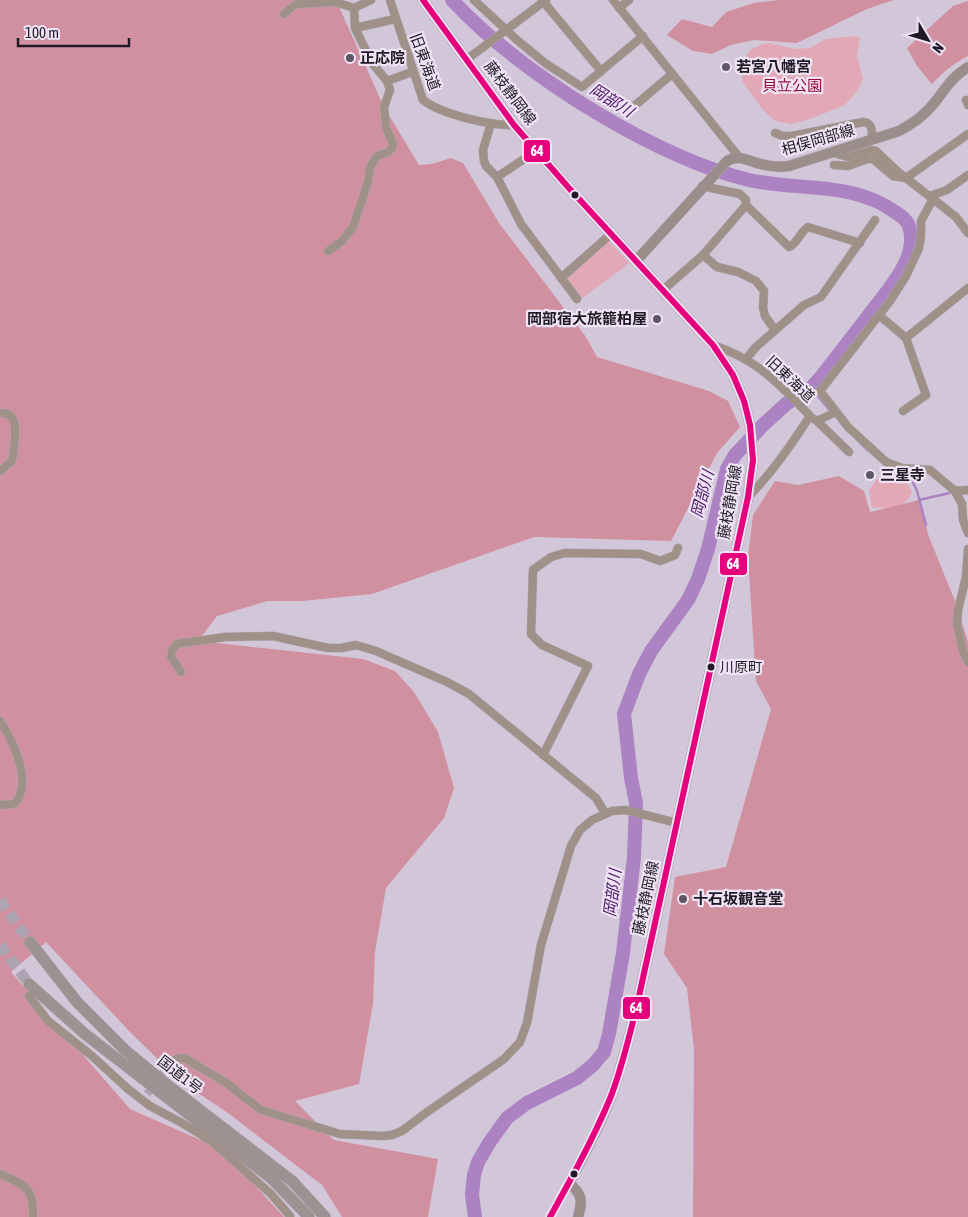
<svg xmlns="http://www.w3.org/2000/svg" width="968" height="1217" viewBox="0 0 968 1217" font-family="'Asap Condensed','Noto Sans JP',sans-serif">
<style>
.green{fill:#e2a8b5}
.forest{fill:#d190a0}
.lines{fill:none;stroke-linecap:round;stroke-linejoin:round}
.stream{stroke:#ac82c3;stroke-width:2.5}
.river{stroke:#ac82c3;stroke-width:14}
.minor-tunnel{stroke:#aea4b4;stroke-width:8;stroke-dasharray:8 4;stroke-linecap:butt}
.highway-tunnel{stroke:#aea4b4;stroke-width:11;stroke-dasharray:11 5.5;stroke-linecap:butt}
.minor-casing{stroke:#aea6b3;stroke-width:9}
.major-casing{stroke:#aea6b3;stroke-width:11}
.highway-casing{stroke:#aea6b3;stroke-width:12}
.minor{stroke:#9f9188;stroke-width:8}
.major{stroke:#9b8e8a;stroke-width:10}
.highway{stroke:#9e9191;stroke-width:11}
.bus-1-casing{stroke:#efe4f5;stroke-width:10}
.bus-1{stroke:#e5007d;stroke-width:6}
.poi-dot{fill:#5e5664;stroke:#efe4f5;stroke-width:2}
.bus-dot{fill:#201925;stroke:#efe4f5;stroke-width:2}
.labels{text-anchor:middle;stroke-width:4.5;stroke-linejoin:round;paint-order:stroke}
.bus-label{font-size:14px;fill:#201925;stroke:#efe4f5;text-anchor:start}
.poi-label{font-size:15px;font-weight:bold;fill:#201925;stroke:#efe4f5;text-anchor:start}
.street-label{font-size:15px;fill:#201925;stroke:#efe4f5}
.park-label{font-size:15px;fill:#960935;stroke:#efe4f5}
.water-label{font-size:16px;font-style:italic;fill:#4d1665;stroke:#efe4f5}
.line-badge{stroke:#efe4f5;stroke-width:2}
.badge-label{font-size:14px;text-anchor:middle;font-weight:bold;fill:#fff}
</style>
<rect width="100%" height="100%" fill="#d2c7d8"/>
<!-- green -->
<g class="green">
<polygon points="856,36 860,38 857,56 863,79 858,90 845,105 810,119 791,124 775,121 762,109 743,82 741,68 744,60 749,51 762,44 770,43 795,49 810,48 826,39"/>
<path d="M609 242 629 263C614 277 597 285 582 299L565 280Z"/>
<path d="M886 467 904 477 912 492C906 510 887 507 872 508L869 490Z"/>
</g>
<!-- forest -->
<g class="forest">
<polygon points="0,0 336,0 384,107 419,165 432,164 451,158 463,163 499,223 586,337 597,357 709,391 728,401 740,427 717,453 671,541 534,537 372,594 302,601 268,601 217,616 198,641 363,659 395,671 414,692 438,732 454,788 444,818 386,888 375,952 373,1004 359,1084 295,1101 334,1140 438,1159 428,1217 342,1217 322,1185 228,1113 180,1081 129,1031 46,942 11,972 130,1109 221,1149 284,1217 0,1217"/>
<polygon points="780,0 894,0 867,9 797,43 754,40 731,45 712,54 693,51 667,35 682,19 712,27 726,12 754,3"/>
<path d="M968 1V56C954 63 943 72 932 84L917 66 907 48 953 6Z"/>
<polygon points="839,476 864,491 870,512 919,500 929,537 957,606 968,642 968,1217 693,1217 694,1050 687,988 664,954 675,877 726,867 771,709 756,681 748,557 753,515 775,481 798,485"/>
</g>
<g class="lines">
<!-- stream -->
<g class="stream">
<polyline points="811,388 831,412"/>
<polyline points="860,443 869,451"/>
<polyline points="896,470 911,478 917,491 926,525"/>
<polyline points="919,500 954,492"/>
</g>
<!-- river -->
<path class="river" d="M452 0C495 46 544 81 597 113 644 141 695 167 749 180 797 191 853 181 895 212 900 215 905 218 908 224 915 239 909 258 901 271 893 285 882 298 872 311 855 333 838 355 821 377L811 388 786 404 763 425 735 455 727 469 708 549 698 579 688 600 651 651 639 674 624 714 631 778 636 803 634 857 623 953 609 1034 604 1052 593 1065 577 1078 527 1103 507 1118 489 1143 478 1162 474 1175 472 1195 475 1217"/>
<!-- minor-tunnel -->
<polyline class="minor-tunnel" points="147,1094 169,1065"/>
<!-- highway-tunnel -->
<g class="highway-tunnel">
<polyline points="0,900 30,942"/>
<polyline points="0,945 29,984"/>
</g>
<defs>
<g id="minor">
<path d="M390 0 423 100C441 114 490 126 514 125"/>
<polyline points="474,0 517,40 545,63 582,87 643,36"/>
<polyline points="542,0 601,71"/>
<polyline points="613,0 739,157"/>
<polyline points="354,8 371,0"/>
<polyline points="619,8 629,0"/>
<polyline points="284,14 296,4 335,2 354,8 355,28 372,63 387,81 390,90 384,107 386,127 393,144 392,148 388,152 377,156 370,168 368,182 353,227 342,241 328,251"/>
<polyline points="355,28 395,19"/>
<polyline points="466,60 546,0"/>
<polyline points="387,81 412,72"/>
<polyline points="966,100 968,105"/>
<polyline points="626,113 672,74"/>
<polyline points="491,123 483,150 484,161 486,166 497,177 521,224 577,299"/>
<path d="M775 133 783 136H792L863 122C873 123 872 131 872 139"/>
<polyline points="834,153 848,157 871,150 876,151 897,171 956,217 968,233"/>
<polyline points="834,165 848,166 867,159 873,159 893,176 906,178 968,134"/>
<polyline points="497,177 536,151"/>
<polyline points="930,196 947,190 968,175"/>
<polyline points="933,199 921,221 921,236 919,248 906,276 890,301 820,391 848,427 886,462 902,468 930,470 955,491 962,504 963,520 968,533"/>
<path d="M746 205 789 247C797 244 800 232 808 227L860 243"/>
<polyline points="703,255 717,267 738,272 756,281 764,291 763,308 765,316 775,330"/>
<polyline points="561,278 611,234"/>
<polyline points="663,290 703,255 746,205 746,200 740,194 702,186"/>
<polyline points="879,315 906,338 926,395 903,411"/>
<polyline points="906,338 968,288"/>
<path d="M713 345C758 360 778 383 810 416 791 445 772 473 748 497"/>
<polyline points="746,359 756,347 804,305 821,297 875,220"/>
<path d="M0 413C22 411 14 442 13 456L12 461 0 471"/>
<polyline points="814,419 817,421 836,412"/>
<polyline points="817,421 849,452"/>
<polyline points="955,491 968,490"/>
<polyline points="968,549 966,577 958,610 957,624 963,652 968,662"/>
<polyline points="181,672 171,657 172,650 177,644 225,637 273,636 328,648 341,648 356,645 376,651 447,682 469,694 596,798 605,813"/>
<path d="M0 721C13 741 34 784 14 804L0 805"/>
<polyline points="543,755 588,666 542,645 531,634 533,570 551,557 565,553 641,554 660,561 675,555 678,548"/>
<polyline points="29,996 48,1021 92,1056 128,1089 150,1106 182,1123 211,1141 271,1194 290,1216"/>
<polyline points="169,1065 176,1059 184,1058 225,1082 261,1110 340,1134 383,1136 392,1135 402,1131 427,1112 491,1068 504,1059 520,1042 527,1023 541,945 571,846 580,830 592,820 612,811 626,810 677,823"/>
<path d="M0 1174C25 1185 34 1187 33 1217"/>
<polyline points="550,1217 569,1183"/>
</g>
<g id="major">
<path d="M423 0 514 125 568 187 713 345 733 375 744 401 750 425 753 460 748 497 636 1010C628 1040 621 1070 610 1099 599 1128 584 1155 569 1183 582 1194 583 1200 578 1217"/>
<path d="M636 261 727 161C740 153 751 163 765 165 773 167 781 167 789 166L899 131C908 126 917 121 925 113 942 97 946 81 968 67"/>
</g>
<g id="highway">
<polyline points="30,942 77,1002 125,1050 161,1080 292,1181 325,1217"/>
<polyline points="29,984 85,1034 271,1178 309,1217"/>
</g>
</defs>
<!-- minor casing -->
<use href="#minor" class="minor-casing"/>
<!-- major casing -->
<use href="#major" class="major-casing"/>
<!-- highway casing -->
<use href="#highway" class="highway-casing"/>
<!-- minor -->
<use href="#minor" class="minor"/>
<!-- major -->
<use href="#major" class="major"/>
<!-- highway -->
<use href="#highway" class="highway"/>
<defs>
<path id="bus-1" d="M423 0 514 125 568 187 713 345 733 375 744 401 750 425 753 460 748 497 636 1010C628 1040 621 1072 609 1101 592 1141 571 1179 550 1217"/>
</defs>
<!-- bus-1 casing -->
<use href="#bus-1" class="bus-1-casing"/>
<!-- bus-1 -->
<use href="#bus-1" class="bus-1"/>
</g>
<!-- markers -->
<g class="poi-dot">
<circle cx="350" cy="58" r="5"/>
<circle cx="726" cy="67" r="5"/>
<circle cx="657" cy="319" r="5"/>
<circle cx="870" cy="475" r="5"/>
<circle cx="683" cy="899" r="5"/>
</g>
<g class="bus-dot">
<circle cx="575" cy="195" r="4.5"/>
<circle cx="711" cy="667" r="4.5"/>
<circle cx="574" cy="1174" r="4.5"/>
</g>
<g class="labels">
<!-- bus labels -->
<g class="bus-label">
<text x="720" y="672">川原町</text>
</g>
<!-- poi labels -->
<g class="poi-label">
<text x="360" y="63">正応院</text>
<text x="736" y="72">若宮八幡宮</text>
<text x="647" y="324" text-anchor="end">岡部宿大旅籠柏屋</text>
<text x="880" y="480">三星寺</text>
<text x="693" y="904">十石坂観音堂</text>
</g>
<!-- street labels -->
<g class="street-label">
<text transform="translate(425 62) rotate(70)" y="5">旧東海道</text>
<text transform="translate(510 93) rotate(53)" y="5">藤枝静岡線</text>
<text transform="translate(818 140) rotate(-16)" y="5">相俣岡部線</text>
<text transform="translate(790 379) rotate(43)" y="5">旧東海道</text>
<text transform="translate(730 502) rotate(-80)" y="5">藤枝静岡線</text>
<text transform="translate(646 898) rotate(-78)" y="5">藤枝静岡線</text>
<text transform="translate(180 1075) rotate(38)" y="5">国道1号</text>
</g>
<!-- park labels -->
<g class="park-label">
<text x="792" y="91">貝立公園</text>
</g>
<!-- water labels -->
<g class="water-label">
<text transform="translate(612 100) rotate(32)" y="6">岡部川</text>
<text transform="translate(702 494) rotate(-75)" y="6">岡部川</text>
<text transform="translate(612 893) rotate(-83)" y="6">岡部川</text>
</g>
</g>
<g class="line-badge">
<rect x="523" y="139" width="28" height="24" rx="5" fill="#e5007d"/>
<rect x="719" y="552" width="29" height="24" rx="5" fill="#e5007d"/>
<rect x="622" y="996" width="29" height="24" rx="5" fill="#e5007d"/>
</g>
<g class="badge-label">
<text x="537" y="156">64</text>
<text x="733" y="569">64</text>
<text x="636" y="1013">64</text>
</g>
<!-- north arrow -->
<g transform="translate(928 40) rotate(128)" stroke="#efe4f5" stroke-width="4" paint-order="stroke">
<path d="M0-4L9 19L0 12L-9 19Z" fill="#201925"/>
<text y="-8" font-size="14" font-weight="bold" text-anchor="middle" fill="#201925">N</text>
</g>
<!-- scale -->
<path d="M18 38v8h111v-8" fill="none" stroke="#201925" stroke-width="2.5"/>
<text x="25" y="38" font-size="15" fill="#201925" stroke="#efe4f5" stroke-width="4" paint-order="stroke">100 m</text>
</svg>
